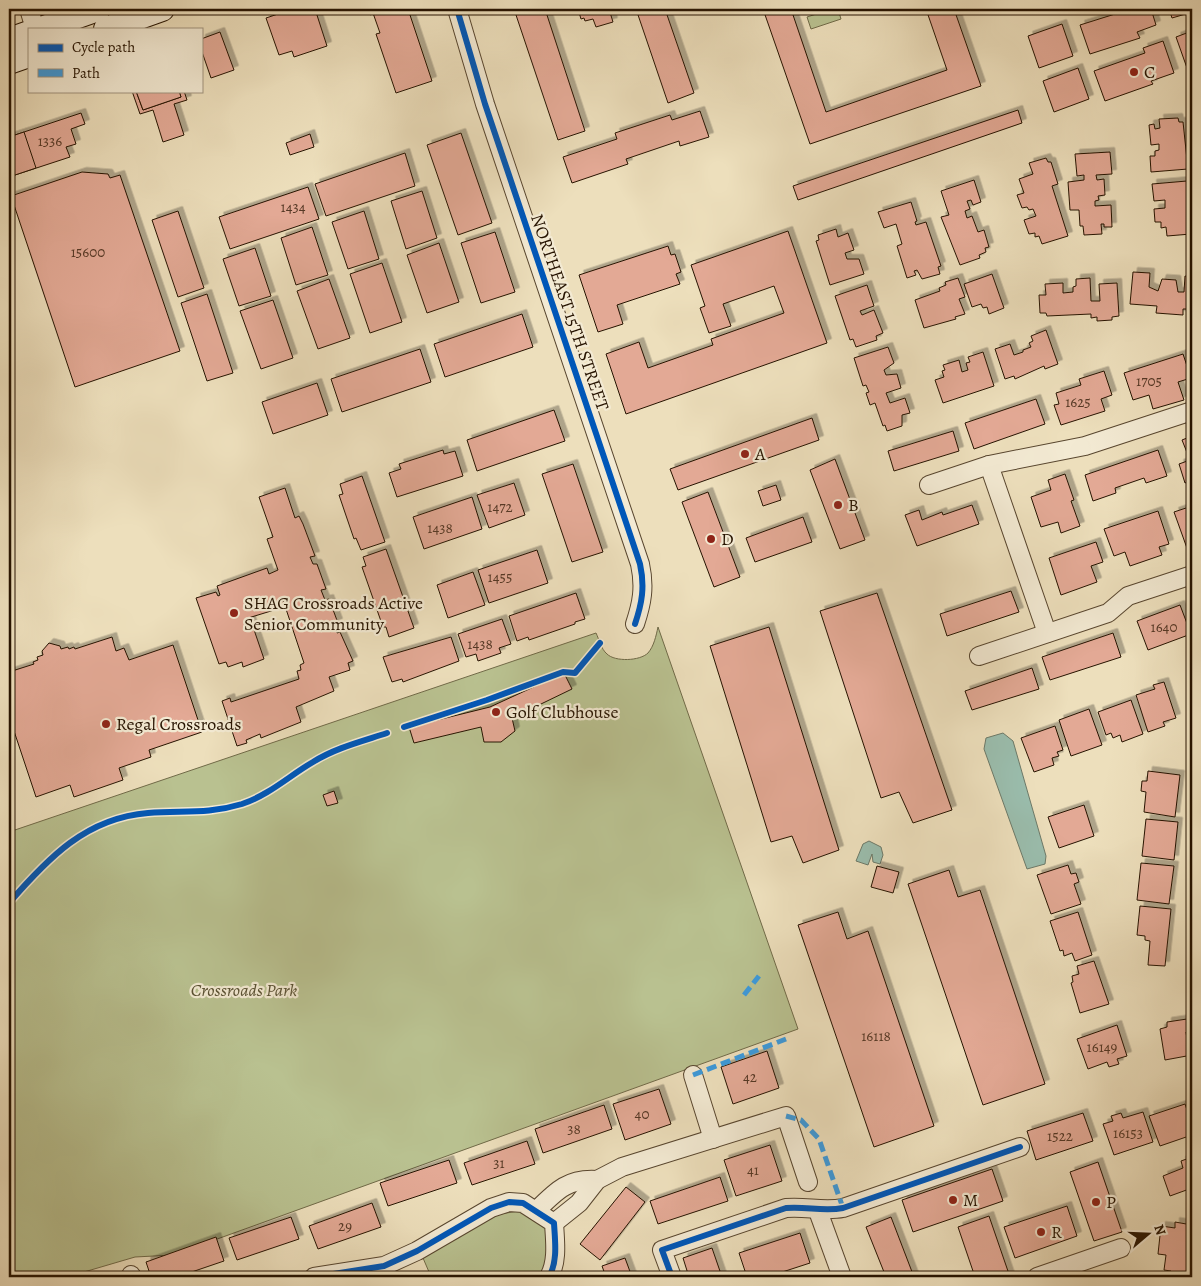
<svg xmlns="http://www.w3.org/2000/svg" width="1201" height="1286" viewBox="0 0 1201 1286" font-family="Alegreya,serif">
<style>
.green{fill:#b9c190;stroke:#706a48}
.water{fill:#9abdad;stroke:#6c7968}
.building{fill:#e3a995;stroke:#261300;filter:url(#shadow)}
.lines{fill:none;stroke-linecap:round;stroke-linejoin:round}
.street-casing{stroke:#58462f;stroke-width:20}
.secondary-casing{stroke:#261300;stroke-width:26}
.street{stroke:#f3ead3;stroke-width:18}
.secondary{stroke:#f3ead3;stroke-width:24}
.quiet{stroke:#3c9adc;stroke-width:5;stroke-dasharray:10 5;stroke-linecap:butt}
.cycleway-casing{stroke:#f3ead3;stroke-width:9}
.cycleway{stroke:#0057b8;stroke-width:6}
.poi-dot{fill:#8f2418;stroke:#f3ead3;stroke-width:2}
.labels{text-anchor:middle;stroke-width:4.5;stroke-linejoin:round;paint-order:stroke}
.number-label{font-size:15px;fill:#553825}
.poi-label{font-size:18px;fill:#261300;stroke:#f3ead3;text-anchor:start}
.street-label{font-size:18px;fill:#261300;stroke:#f3ead3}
.park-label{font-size:18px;font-style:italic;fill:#595032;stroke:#f3ead3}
</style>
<defs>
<filter id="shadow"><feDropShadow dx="4.5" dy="-4.5" stdDeviation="0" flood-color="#0004"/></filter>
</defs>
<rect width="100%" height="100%" fill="#eddfbc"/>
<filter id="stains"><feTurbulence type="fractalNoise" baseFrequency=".004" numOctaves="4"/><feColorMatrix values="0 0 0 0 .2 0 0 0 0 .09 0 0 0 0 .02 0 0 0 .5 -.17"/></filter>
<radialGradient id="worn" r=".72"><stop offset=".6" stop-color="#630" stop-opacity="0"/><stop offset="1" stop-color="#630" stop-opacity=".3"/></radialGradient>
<!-- green -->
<g class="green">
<polygon points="832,9 838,9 841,19 811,29 807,17"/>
<path d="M658 627 798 1029 173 1255 135 1257 67 1277H9V832L596 633C599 639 601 649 607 654 615 662 640 661 648 653 654 646 656 636 658 627Z"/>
<path d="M519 1211C525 1214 534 1217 540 1222 556 1235 547 1261 541 1277H416L429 1272 423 1258 494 1215Z"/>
</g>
<!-- water -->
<g class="water">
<polygon points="1003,733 1013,741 1046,856 1045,864 1027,869 984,749 986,738"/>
<polygon points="869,841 881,847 883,855 880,864 873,862 872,854 868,865 856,861 863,844"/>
</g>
<!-- building -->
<g class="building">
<polygon points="293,9 315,9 327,46 294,57 292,51 279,55 266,18"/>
<polygon points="368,9 408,9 432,81 396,93 376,34 380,33 373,13 370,15"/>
<polygon points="514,9 545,9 585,131 558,140"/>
<polygon points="578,9 609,9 613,22 596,27 593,19 585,21 584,18 581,19"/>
<polygon points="636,9 665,9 694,93 668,103"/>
<polygon points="763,9 791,9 826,112 947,70 926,9 954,9 981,86 810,144"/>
<polygon points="1131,9 1151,9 1156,25 1137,32 1140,38 1090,54 1080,25"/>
<polygon points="1169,9 1192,9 1192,21 1189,13 1172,18"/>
<polygon points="1062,24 1073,56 1039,68 1028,36"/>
<polygon points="1192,31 1192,66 1187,68 1176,37"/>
<polygon points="220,32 234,70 211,78 201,49 201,39"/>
<polygon points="1163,41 1174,73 1151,81 1153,84 1105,101 1094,71 1145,53 1143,48"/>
<polygon points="1078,68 1089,99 1054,112 1043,81"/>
<polygon points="132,91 136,91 143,110 181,97 179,91 184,91 187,100 174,104 184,135 163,142 153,110 140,114"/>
<polygon points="136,91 179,91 181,97 143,110"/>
<polygon points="1018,110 1022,123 798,200 793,186"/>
<polygon points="700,111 709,137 680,146 679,141 626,159 628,164 572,183 563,157 617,139 615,133 670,115 672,120"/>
<polygon points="81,113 85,124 71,129 76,144 66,147 70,157 9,177 9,137"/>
<polygon points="1178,118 1179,122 1183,122 1188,169 1151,172 1150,156 1155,156 1155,151 1159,150 1159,144 1151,145 1149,125 1154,124 1155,129 1160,128 1159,119"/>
<polygon points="24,132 36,168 9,177 9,137"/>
<polygon points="461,133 492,223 458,235 427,145"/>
<polygon points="310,134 314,147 290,155 286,143"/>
<polygon points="1110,152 1112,174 1096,175 1097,180 1104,179 1105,195 1098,196 1099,200 1095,201 1095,206 1111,205 1112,227 1104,227 1104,224 1101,224 1102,234 1084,235 1083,226 1080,226 1079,210 1070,210 1068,182 1084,180 1084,175 1077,176 1075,154"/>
<polygon points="405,153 415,186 326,216 315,184"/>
<polygon points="1046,158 1048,162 1051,162 1058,184 1052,186 1068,236 1042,244 1039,236 1035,237 1035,233 1029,234 1024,220 1036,216 1033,209 1029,210 1027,207 1022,208 1017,195 1024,193 1019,179 1033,174 1029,163"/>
<polygon points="82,172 108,174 110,178 120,175 180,351 75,387 11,196"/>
<polygon points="974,180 981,202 973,205 971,200 967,201 970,209 965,211 967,218 972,216 978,232 984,230 989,247 985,248 986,252 979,255 980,258 960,265 941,217 949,215 941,191"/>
<polygon points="1187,181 1191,234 1167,236 1166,227 1161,228 1161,222 1155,222 1154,209 1165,208 1165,200 1154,201 1152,184"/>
<polygon points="308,187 319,219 230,249 219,217"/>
<polygon points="422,191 437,238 406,249 391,201"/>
<polygon points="911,202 917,221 915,222 916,225 926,222 941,266 938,267 940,274 922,279 917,270 914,271 916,275 907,278 897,246 902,244 896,224 884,228 878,212"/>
<polygon points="178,211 204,288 178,297 152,220"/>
<polygon points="364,211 379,259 348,269 332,222"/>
<polygon points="312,227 328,275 296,285 281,238"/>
<polygon points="836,229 838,237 848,233 854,250 845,253 847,259 859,259 864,274 830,285 816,241 819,240 818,235"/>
<polygon points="788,231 827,343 626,414 606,354 639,342 648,368 713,345 711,339 784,313 774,286 723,304 731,326 709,333 700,308 705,306 691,265"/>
<polygon points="495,232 515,292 481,303 461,243"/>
<polygon points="439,243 459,302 427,313 407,255"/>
<polygon points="668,246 671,255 675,254 681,272 676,274 680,284 617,305 623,324 598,332 579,275"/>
<polygon points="255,248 271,296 239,306 223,259"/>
<polygon points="382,263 402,322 370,333 350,274"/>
<polygon points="1133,272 1150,273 1149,287 1158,291 1162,279 1176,280 1178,292 1184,292 1185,276 1192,277 1192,309 1183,309 1183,315 1156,313 1157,306 1130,304"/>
<polygon points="992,274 1004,308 989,314 987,307 983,308 981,304 972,307 964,284"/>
<polygon points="958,278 965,297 959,299 965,314 955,317 956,319 924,328 915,300 940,291 939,288 946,285 945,282"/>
<polygon points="1090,278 1091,301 1100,301 1099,284 1117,283 1119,316 1112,317 1112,320 1097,321 1097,317 1091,318 1091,314 1047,316 1046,313 1040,313 1039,295 1046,295 1045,284 1063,283 1063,293 1073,292 1073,287 1076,286 1076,279"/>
<polygon points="329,279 350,338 318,349 297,291"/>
<polygon points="867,285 874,306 860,311 862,315 874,310 883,333 876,336 877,340 856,347 853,339 850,340 835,296"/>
<polygon points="207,294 233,373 207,381 181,303"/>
<polygon points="273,300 293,358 261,369 240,311"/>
<polygon points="522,314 533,347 445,377 434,344"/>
<polygon points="1046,330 1058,364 1045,369 1044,366 1015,379 1014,376 1005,379 995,349 1010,344 1014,355 1023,352 1023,350 1031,347 1029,343 1033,341 1031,336"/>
<polygon points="888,347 894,363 884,370 886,375 897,374 901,388 886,393 890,403 905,398 910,413 902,415 902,426 887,431 885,425 883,426 875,403 870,405 866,393 869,392 866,385 863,386 854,358"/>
<polygon points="420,349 431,382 342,412 331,379"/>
<polygon points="983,352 994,386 943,403 935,380 944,377 942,371 945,370 943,365 959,360 962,372 968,370 966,363 970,362 968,357"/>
<polygon points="1183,354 1191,378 1178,382 1184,400 1153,409 1149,395 1133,400 1124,373"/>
<polygon points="1104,371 1112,395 1101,399 1105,411 1061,425 1054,405 1059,404 1056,393 1081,385 1079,379"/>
<polygon points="317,383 328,415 273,434 262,402"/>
<polygon points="1036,399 1045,424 974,449 965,423"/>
<polygon points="554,410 565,441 477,471 467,440"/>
<polygon points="812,418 819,440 678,490 670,469"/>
<polygon points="953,431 959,451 894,471 888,451"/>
<polygon points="1192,436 1192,480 1185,483 1179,464 1190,460 1182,440"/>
<polygon points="443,450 444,454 455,451 463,476 397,497 389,473 401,469 399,464"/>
<polygon points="1158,450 1167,476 1146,483 1144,478 1115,488 1116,493 1093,501 1085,475"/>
<polygon points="835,459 865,540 840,549 810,470"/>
<polygon points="573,464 603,552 572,562 542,474"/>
<polygon points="1065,474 1074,500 1071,501 1080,526 1061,533 1058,522 1041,527 1031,497 1051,490 1048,480"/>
<polygon points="362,476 385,542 361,550 356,538 354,539 339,495 343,494 340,484"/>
<polygon points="514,483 525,515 489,528 477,495"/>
<polygon points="776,485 781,500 763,506 758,491"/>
<polygon points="285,488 295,518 299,516 303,524 315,556 310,557 313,564 317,564 326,589 321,590 325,600 329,599 338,623 334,624 337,633 340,632 353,661 348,663 350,670 329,677 334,691 296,707 301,722 261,738 260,734 246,740 247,743 237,746 222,701 230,698 231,702 299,679 297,671 301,670 300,665 304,663 283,600 284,607 245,619 250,618 264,659 243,667 242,662 228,667 226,662 219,664 196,598 216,592 218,596 220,595 217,586 267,568 269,574 278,570 267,539 273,537 259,497"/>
<polygon points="708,492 740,577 714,587 682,502"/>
<polygon points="472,497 482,529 424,549 413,517"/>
<polygon points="972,505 979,524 917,546 905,515 919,510 922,520 942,512 943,515"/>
<polygon points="1192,506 1192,549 1188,551 1174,512"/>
<polygon points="1158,511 1169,544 1159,547 1162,555 1130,566 1125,552 1114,556 1104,529"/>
<polygon points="803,517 812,542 755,562 746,538"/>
<polygon points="1096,542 1103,562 1091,566 1097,582 1061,595 1049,558"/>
<polygon points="386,549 414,628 389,637 386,627 383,627 362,567 366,566 363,557"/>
<polygon points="537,550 548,583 489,603 478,570"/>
<polygon points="473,572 485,605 448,618 437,585"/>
<polygon points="1011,591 1019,612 947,636 940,614"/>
<polygon points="576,593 585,619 575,622 575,624 529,640 528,637 517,641 509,616"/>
<polygon points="877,593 952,810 913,823 899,792 881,798 820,611"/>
<polygon points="1180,605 1191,634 1148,650 1137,621"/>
<polygon points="502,619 511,644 499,648 501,653 478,661 476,654 466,657 458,634"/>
<polygon points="769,627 839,850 803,863 792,836 771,842 710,646"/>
<polygon points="1113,633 1121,657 1050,680 1042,657"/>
<polygon points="112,637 116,651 124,648 129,660 173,645 202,732 149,750 151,757 119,768 123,780 74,797 70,785 36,797 9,716 9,672 34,664 33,662 38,660 37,657 43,655 42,651 49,643 60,646 61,649 68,647 69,649 74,647 75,649"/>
<polygon points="451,637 459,661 403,682 402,679 392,682 383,657"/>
<polygon points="1032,668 1039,689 972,710 965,691"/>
<polygon points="564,673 572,689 512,718 515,731 501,742 484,742 481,727 414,743 409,727 490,707"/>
<polygon points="1164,682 1176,718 1163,722 1165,726 1148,732 1136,695 1155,689 1153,685"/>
<polygon points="1131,700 1143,734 1122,742 1120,735 1113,738 1111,733 1106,735 1098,712"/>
<polygon points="1089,709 1102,745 1071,756 1059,720"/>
<polygon points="1055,726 1063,750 1057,752 1059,756 1052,758 1054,765 1034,772 1021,738"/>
<polygon points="1148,771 1180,775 1175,817 1144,812 1146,792 1141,791 1142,781 1147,781"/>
<polygon points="334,791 338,803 327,806 323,795"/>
<polygon points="1084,805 1094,836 1059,848 1048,817"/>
<polygon points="1146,819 1178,822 1174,860 1142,856"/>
<polygon points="1141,863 1174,866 1169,904 1137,900"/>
<polygon points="1068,865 1071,874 1076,873 1079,882 1074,884 1081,904 1051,914 1037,875"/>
<polygon points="877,866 899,872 893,893 871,887"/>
<polygon points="949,870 958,897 980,890 1045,1084 983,1105 908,884"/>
<polygon points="1140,906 1171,909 1165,966 1148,965 1150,941 1145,940 1145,936 1137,935"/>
<polygon points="838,912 847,939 868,931 934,1126 874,1147 798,925"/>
<polygon points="1078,912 1092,955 1075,961 1072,953 1064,956 1063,950 1060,951 1050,921"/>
<polygon points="1094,961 1109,1004 1080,1013 1071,983 1073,982 1072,976 1079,974 1077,966"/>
<polygon points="1187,1019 1190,1032 1186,1032 1187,1039 1191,1038 1192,1055 1165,1060 1160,1029 1167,1027 1167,1022"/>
<polygon points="1117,1025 1127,1056 1117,1059 1119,1064 1109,1067 1107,1062 1088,1069 1077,1039"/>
<polygon points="767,1051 779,1088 733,1104 721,1067"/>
<polygon points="659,1089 671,1124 625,1140 613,1104"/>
<polygon points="1185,1104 1192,1125 1192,1135 1160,1146 1149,1116"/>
<polygon points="604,1105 612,1129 543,1153 535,1129"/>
<polygon points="1143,1112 1153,1142 1114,1155 1103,1124 1113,1121 1111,1116 1121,1113 1123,1118"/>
<polygon points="1083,1113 1093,1141 1036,1160 1027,1131"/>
<polygon points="527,1141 535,1164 472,1185 464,1163"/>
<polygon points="770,1145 782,1181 736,1196 724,1160"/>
<polygon points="1192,1157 1192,1188 1170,1196 1163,1176 1183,1168 1181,1161"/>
<polygon points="449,1160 457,1183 388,1206 380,1183"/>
<polygon points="1098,1162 1122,1232 1094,1241 1070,1172"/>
<polygon points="992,1169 1003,1201 913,1232 902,1200"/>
<polygon points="720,1177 728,1201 658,1224 650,1201"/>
<polygon points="626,1187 645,1202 600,1260 580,1244"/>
<polygon points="372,1203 381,1227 318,1249 309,1226"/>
<polygon points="1067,1206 1077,1236 1015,1258 1004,1227"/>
<polygon points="989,1216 1010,1277 975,1277 958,1227"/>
<polygon points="291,1217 299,1239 237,1260 229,1238"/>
<polygon points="891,1217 914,1277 886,1277 866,1227"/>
<polygon points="1175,1222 1192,1225 1192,1277 1170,1277 1171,1271 1164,1270 1166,1255 1158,1254 1161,1226 1175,1228"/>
<polygon points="800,1233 810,1263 767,1277 747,1277 739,1253"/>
<polygon points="216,1237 224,1261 177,1277 151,1277 146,1262"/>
<polygon points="712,1248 722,1277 689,1277 683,1258"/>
<polygon points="625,1258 632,1277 606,1277 602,1266"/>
</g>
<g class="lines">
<defs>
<g id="street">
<polyline points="29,9 35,29"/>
<path d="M457 9 485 104 640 564C645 587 642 603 635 624"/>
<polyline points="989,465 1047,633"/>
<polyline points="929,485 989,465 1085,446 1192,411"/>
<polyline points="979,656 1108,613 1128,596 1192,575"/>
<polyline points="693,1075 713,1139"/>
<path d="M536 1211C556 1191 568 1178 597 1180"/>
<polyline points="818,1211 842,1277"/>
<polyline points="554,1223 579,1203 597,1180 622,1167 786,1116 808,1182"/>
<polyline points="131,1275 132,1277"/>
<path d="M314 1277 384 1266 417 1251 491 1208 509 1202 523 1203 554 1223C555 1241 558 1261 549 1277"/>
<path d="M672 1277 662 1250 786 1208C806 1206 823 1212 843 1208L1020 1147"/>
<polyline points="1037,1277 1121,1248"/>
</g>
<g id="secondary">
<polyline points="41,29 98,9"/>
<polyline points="106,29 162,9"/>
<polyline points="9,40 29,33"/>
<polyline points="9,62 29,55"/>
</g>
</defs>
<!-- street casing -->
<use href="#street" class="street-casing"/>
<!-- secondary casing -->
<use href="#secondary" class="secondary-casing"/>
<!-- street -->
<use href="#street" class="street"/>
<!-- secondary -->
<use href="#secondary" class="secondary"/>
<!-- quiet -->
<g class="quiet">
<polyline points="744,995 759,976"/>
<polyline points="693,1075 786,1039"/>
<polyline points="786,1116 801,1120 819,1139 843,1208"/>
</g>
<defs>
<g id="cycleway">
<path d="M457 9 485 104 640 564C645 587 642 603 635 624"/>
<polyline points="404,727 487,700 563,672 575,673 600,643"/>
<path d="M9 903C48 858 86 818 148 813 182 810 206 815 242 804 269 795 289 776 313 762 335 748 363 741 387 733"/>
<path d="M314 1277 384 1266 417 1251 491 1208 509 1202 523 1203 554 1223C555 1241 558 1261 549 1277"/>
<path d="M672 1277 662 1250 786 1208C806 1206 823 1212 843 1208L1020 1147"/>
</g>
</defs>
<!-- cycleway casing -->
<use href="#cycleway" class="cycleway-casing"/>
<!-- cycleway -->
<use href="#cycleway" class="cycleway"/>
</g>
<!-- markers -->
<g class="poi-dot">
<circle cx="1134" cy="72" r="5"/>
<circle cx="745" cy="454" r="5"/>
<circle cx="838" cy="505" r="5"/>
<circle cx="711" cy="539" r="5"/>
<circle cx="234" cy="613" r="5"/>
<circle cx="496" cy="712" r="5"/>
<circle cx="106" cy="724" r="5"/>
<circle cx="953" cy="1200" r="5"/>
<circle cx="1096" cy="1202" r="5"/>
<circle cx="1041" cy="1232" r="5"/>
</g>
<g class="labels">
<!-- number labels -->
<g class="number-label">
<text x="50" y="146">1336</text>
<text x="293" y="212">1434</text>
<text x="88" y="257">15600</text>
<text x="1149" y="386">1705</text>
<text x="1078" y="407">1625</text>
<text x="500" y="512">1472</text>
<text x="440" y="533">1438</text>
<text x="500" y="582">1455</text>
<text x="1164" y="632">1640</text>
<text x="480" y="649">1438</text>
<text x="876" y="1041">16118</text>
<text x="1102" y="1052">16149</text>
<text x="750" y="1082">42</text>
<text x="642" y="1119">40</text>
<text x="574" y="1134">38</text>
<text x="1128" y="1138">16153</text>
<text x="1060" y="1141">1522</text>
<text x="499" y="1168">31</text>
<text x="753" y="1175">41</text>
<text x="345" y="1231">29</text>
</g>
<!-- poi labels -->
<g class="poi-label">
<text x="1144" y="78">C</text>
<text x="755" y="460">A</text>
<text x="848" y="511">B</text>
<text x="721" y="545">D</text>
<text x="244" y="609">SHAG Crossroads Active<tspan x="244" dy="21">Senior Community</tspan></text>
<text x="506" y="718">Golf Clubhouse</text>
<text x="116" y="730">Regal Crossroads</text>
<text x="963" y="1206">M</text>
<text x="1106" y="1208">P</text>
<text x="1051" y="1238">R</text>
</g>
<!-- street labels -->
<g class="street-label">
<text transform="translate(570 312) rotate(71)" y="6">NORTHEAST 15TH STREET</text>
</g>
<!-- park labels -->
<g class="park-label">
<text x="244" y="996">Crossroads Park</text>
</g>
</g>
<!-- margin -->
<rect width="1201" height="1286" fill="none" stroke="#eddfbc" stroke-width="30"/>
<rect x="10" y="10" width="1181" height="1266" fill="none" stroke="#261300" stroke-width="2.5"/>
<rect x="15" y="15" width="1171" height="1256" fill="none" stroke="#261300"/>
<!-- legend -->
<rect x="28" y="28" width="175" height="65" fill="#f3ead3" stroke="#a1947f"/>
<rect x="38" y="44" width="25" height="8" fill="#0057b8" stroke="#a1947f"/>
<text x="72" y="52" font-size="15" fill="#261300">Cycle path</text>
<rect x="38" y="69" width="25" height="8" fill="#3c9adc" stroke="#a1947f"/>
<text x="72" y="78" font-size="15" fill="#261300">Path</text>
<!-- north arrow -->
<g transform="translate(1148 1234) rotate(71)" stroke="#f3ead3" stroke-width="4" paint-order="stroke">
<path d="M0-4L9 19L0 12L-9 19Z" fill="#261300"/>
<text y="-8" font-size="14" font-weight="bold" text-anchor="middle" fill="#261300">N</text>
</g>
<rect width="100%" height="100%" filter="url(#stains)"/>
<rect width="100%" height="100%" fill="url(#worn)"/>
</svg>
